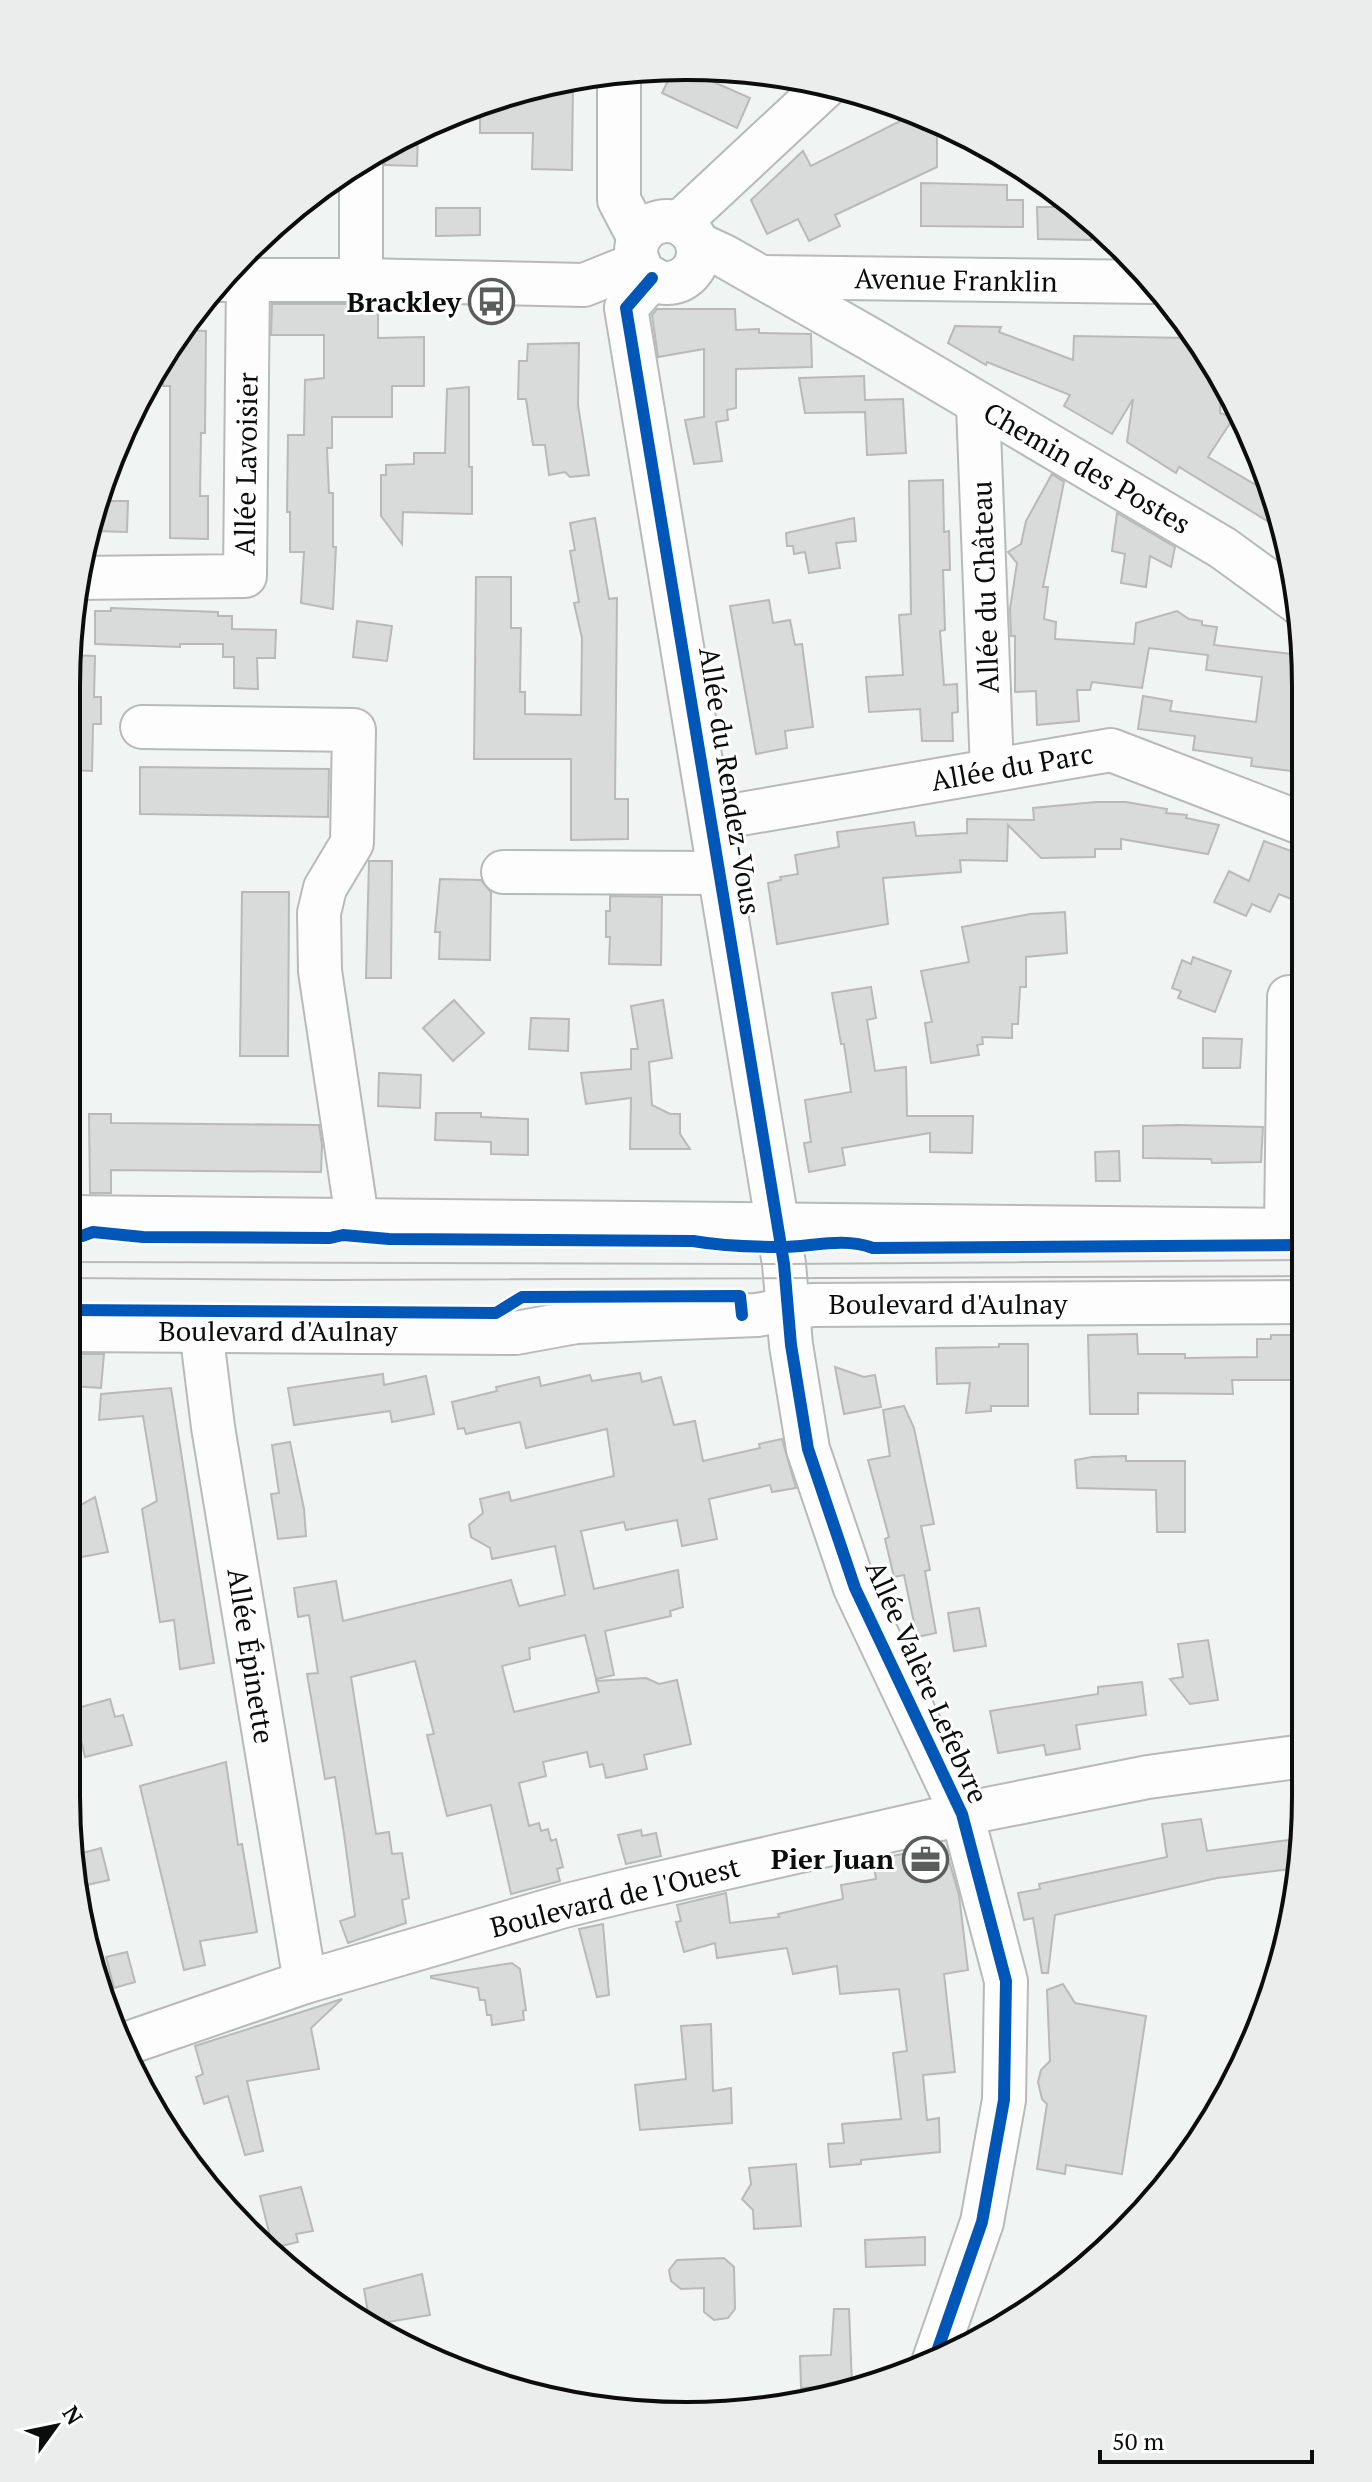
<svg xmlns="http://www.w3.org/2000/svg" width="1372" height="2482" viewBox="0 0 1372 2482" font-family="'PT Serif',serif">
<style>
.building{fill:#d9dbda;stroke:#b8bab9;stroke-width:2}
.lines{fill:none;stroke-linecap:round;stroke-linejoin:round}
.minor-casing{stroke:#b7bab9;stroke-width:46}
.minor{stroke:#fdfdfd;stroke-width:42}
.tram{stroke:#b8b9b9;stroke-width:2}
.cycleway-casing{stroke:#fff;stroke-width:17}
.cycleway{stroke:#0057b8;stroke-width:12}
.labels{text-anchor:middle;stroke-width:6;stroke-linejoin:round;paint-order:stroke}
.street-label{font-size:28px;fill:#0b0c0c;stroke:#fff}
.poi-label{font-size:28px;font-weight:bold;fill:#0b0c0c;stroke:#fff;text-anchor:end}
.rim{fill:none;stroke:#0b0c0c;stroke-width:4}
</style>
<rect width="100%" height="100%" fill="#f0f4f2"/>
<!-- building -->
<g class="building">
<polygon points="674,68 713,70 709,80 750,98 737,128 662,93"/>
<polygon points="573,79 572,170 532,169 533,133 480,133 480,104 525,87"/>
<polygon points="910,116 923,130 937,124 937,167 835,215 840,226 809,241 798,219 767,234 751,200 803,151 811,166"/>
<polygon points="418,128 417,166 385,165 381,149"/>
<polygon points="921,183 1007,185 1007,200 1023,200 1023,227 921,226"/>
<polygon points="1037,207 1072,207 1091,222 1091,240 1038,239"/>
<polygon points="436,208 480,208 480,235 436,236"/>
<polygon points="272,304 378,304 378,338 424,337 424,386 392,386 392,417 332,417 332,448 327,448 329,493 333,493 333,547 336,547 333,609 301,603 304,552 290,552 290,512 287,512 288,435 304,435 305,380 324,378 324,335 271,335"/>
<polygon points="657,309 735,309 736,330 759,329 759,333 811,334 812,367 736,369 736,408 727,410 728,420 716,422 722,461 694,464 685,420 704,417 704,349 658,357 652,315"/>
<polygon points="955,326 1001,327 999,332 1073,360 1074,336 1190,338 1190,341 1201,341 1221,381 1220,413 1234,417 1208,457 1275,496 1278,507 1269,522 1179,467 1176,473 1127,442 1133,399 1112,434 1064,406 1070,395 987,362 986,365 948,343"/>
<polygon points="182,330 206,331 205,433 201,433 200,496 208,496 208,539 170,538 170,386 163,386 164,356"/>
<polygon points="579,343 578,405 589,475 570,477 565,472 549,475 545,445 533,445 526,399 518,399 519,361 527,361 528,344"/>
<polygon points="864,376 865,400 903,399 906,453 867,455 865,412 805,413 799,378"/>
<polygon points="469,387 469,467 472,467 472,514 403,512 402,544 381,516 381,475 386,475 386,465 414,464 414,453 445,453 447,389"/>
<polygon points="1052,474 1064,482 1043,587 1048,587 1044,619 1056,622 1055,639 1134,644 1136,623 1177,611 1189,619 1202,621 1202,625 1217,627 1214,645 1301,655 1301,692 1299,692 1291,771 1251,766 1252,758 1193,750 1195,736 1138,729 1143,696 1172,701 1170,711 1256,722 1262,677 1206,670 1208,655 1149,648 1142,688 1092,682 1090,690 1077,690 1079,721 1037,725 1036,691 1015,692 1015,636 1011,636 1010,609 1017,563 1008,552 1021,544 1026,521"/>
<polygon points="943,480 944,532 949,531 950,570 943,570 945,630 940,631 944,685 957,684 958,712 952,713 953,741 922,741 920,709 869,712 866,677 903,675 899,615 911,614 909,481"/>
<polygon points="97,501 128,501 127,532 95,531"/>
<polygon points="1117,513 1175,547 1171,567 1150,556 1146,587 1121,583 1125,554 1112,551"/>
<polygon points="595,518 609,599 617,598 615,799 628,799 628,839 571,840 571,759 474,759 476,577 511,577 511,628 521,628 520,692 525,692 525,714 581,715 582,638 574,603 579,602 570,551 575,550 570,523"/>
<polygon points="854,518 856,541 836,543 840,568 809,573 805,552 794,554 793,546 787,546 786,533"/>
<polygon points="769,600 773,623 790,620 795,645 802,644 813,727 785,731 787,748 756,754 730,606"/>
<polygon points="111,608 218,612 218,616 232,616 232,629 276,630 275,658 257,658 258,689 234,688 234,657 223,657 223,644 180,644 180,647 95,644 95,611 111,611"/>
<polygon points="357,621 392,626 387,661 353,657"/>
<polygon points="67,655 95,656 94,697 101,697 101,724 93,724 92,771 67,770"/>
<polygon points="140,767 329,769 328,817 140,814"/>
<polygon points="1096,802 1126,802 1167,809 1166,813 1187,815 1186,818 1219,825 1208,854 1121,839 1121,849 1095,849 1095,857 1041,858 1008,825 1007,861 960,860 961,872 883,878 888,924 777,944 768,883 781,880 780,877 798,874 795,855 839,847 837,832 914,822 916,836 967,833 967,819 1034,820 1033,808"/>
<polygon points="1264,841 1302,855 1302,888 1296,886 1296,901 1279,894 1270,912 1252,904 1246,916 1214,902 1229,871 1249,881"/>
<polygon points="369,861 392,861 391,978 366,978"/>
<polygon points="440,879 481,880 491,892 490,960 439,959 440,932 435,932"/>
<polygon points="242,892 289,892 288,1056 240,1056"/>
<polygon points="610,896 662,897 661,965 609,964 610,937 606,937 606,911 610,911"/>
<polygon points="1065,912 1067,953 1026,957 1026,987 1020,987 1018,1024 1012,1024 1012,1038 982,1037 983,1044 977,1045 979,1055 931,1063 925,1023 932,1022 921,971 969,962 962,927 1030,914"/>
<polygon points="1193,957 1231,971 1215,1012 1178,998 1181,991 1172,988 1182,960 1191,964"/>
<polygon points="871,987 876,1018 867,1020 875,1071 906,1067 907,1116 973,1116 972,1153 930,1152 930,1133 842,1148 845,1165 809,1172 804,1143 811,1142 805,1100 851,1092 844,1044 841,1044 832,993"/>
<polygon points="454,1000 484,1033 453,1061 423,1028"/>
<polygon points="663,1000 672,1058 649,1062 652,1105 670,1114 680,1114 680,1134 690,1149 630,1149 631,1098 586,1104 581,1073 631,1069 631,1049 638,1049 631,1006"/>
<polygon points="531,1018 569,1019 568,1051 529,1049"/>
<polygon points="1203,1038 1242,1039 1240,1068 1203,1068"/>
<polygon points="379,1073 421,1075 420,1108 378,1106"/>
<polygon points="436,1113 481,1113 481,1117 528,1119 528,1155 491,1154 491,1142 435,1140"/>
<polygon points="89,1114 111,1114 111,1123 319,1125 322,1145 321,1172 111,1170 111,1193 90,1193"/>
<polygon points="1178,1125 1263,1127 1261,1162 1212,1163 1211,1159 1143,1158 1143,1126"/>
<polygon points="1119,1151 1120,1181 1096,1181 1095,1152"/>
<polygon points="1137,1334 1138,1354 1185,1354 1185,1358 1257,1357 1257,1339 1271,1339 1271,1335 1303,1335 1303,1380 1232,1380 1233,1394 1138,1393 1138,1414 1090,1414 1088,1335"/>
<polygon points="999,1344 1028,1344 1028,1406 991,1406 991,1411 966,1413 970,1383 937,1384 936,1348 999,1347"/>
<polygon points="66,1354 104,1354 101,1388 71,1386 71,1375 66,1375"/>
<polygon points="835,1367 864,1377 875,1375 881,1407 844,1414"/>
<polygon points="640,1373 642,1382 661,1377 674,1425 695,1421 703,1461 760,1448 759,1444 782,1439 796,1488 772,1492 770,1485 709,1499 717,1539 682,1546 677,1520 626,1530 624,1522 581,1531 594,1589 678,1570 683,1607 670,1611 671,1616 605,1631 614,1675 596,1679 585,1635 529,1648 530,1659 502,1666 514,1712 599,1692 596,1681 646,1678 659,1684 677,1680 691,1744 644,1755 647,1769 606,1778 603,1764 590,1767 587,1752 543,1762 546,1776 519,1783 529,1826 539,1823 541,1831 548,1829 551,1841 556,1839 563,1867 557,1869 560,1881 511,1894 491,1805 447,1816 427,1735 434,1734 415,1661 351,1677 376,1834 389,1832 392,1854 402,1853 409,1898 402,1900 406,1923 348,1943 340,1921 355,1916 344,1834 335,1777 325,1779 307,1674 318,1673 309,1615 298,1617 294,1588 336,1581 343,1621 511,1580 519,1606 565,1595 555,1546 492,1559 490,1548 471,1537 469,1525 483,1513 480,1499 509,1492 511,1501 614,1476 607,1429 526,1448 520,1422 466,1434 464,1428 458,1429 452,1402 497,1391 496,1387 539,1377 541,1386 590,1375 592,1381"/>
<polygon points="383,1374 384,1385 426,1376 434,1414 392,1422 390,1411 294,1425 288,1388"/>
<polygon points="171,1388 214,1663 180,1669 174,1620 160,1622 142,1509 157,1501 143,1416 99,1420 101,1394"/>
<polygon points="904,1406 914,1428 934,1524 921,1526 930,1570 925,1571 936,1633 917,1637 904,1575 894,1577 885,1539 889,1537 868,1460 890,1456 883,1410"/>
<polygon points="290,1442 304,1509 306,1536 278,1539 271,1494 279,1493 272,1445"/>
<polygon points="1126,1456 1126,1461 1185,1461 1185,1532 1157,1532 1156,1490 1077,1488 1075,1460 1092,1457"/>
<polygon points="95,1497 108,1552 66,1560 66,1513"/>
<polygon points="979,1608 986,1646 954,1651 948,1613"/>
<polygon points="1208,1640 1218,1700 1190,1704 1170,1679 1183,1677 1178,1644"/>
<polygon points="1142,1682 1146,1715 1076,1725 1080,1749 1046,1755 1044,1745 998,1753 990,1711 1098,1694 1098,1687"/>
<polygon points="110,1699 115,1717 123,1715 132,1745 85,1757 74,1709"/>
<polygon points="226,1762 238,1845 242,1844 257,1932 200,1941 205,1965 184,1970 140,1786"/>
<polygon points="1201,1819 1207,1851 1304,1838 1299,1868 1217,1878 1055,1915 1048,1973 1042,1973 1033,1918 1024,1920 1018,1893 1040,1889 1039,1884 1167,1857 1162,1824"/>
<polygon points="641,1830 642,1836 656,1833 661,1856 626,1864 618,1835"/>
<polygon points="936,1847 947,1854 959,1895 968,1970 944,1974 955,2072 923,2075 927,2120 939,2118 940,2152 861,2160 861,2164 830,2167 828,2144 844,2143 842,2124 901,2119 893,2053 907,2051 899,1989 840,1994 837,1966 793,1974 787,1948 717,1958 715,1943 684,1952 676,1922 681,1921 677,1905 726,1893 730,1923 779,1917 778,1914 843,1899 841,1885 876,1879 873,1860"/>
<polygon points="101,1848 109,1880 87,1885 86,1881 80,1882 76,1859 80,1858 79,1854"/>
<polygon points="603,1924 609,1995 597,1997 579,1929"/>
<polygon points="127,1952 135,1982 114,1988 106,1957"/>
<polygon points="512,1963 520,1969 526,2010 523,2011 524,2020 492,2025 491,2015 487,2015 485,2000 480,2000 478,1988 431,1978 431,1976"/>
<polygon points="1063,1984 1075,2003 1146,2016 1122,2174 1066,2165 1065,2174 1037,2169 1047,2104 1042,2099 1038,2082 1041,2070 1050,2061 1047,1990"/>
<polygon points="342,1999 311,2028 319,2069 247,2081 263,2151 245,2155 228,2096 204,2104 196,2077 203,2074 195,2046"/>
<polygon points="711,2024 713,2091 731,2088 732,2123 640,2130 635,2085 686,2079 681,2026"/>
<polygon points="796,2164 801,2226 754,2229 753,2210 742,2199 751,2184 749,2168"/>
<polygon points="301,2187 313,2231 296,2234 298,2242 273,2248 260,2196"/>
<polygon points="925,2237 925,2265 866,2267 865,2240"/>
<polygon points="724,2258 734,2267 735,2309 728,2318 714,2320 704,2312 704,2288 681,2289 671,2281 669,2270 677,2260"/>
<polygon points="422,2274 430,2315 370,2325 364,2289"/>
<polygon points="834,2309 849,2309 852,2385 801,2388 800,2356 831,2355"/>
</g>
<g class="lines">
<defs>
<g id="minor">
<polyline points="619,72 619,200 639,238"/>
<polyline points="361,162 361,280"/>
<circle cx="667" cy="252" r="31"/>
<polyline points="679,223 827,85"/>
<polyline points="698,244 724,256 870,339 1223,548 1300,604"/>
<polyline points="762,277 1153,282"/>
<polyline points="652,278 626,308 784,1264 791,1345 808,1449 855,1588 962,1814 1006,1981 1004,2100 982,2222 933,2363"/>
<polyline points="218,280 361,280 584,285 639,263"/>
<polyline points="978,405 992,770"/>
<polyline points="78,578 245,576 248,280"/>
<polyline points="142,727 354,730 352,843 325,888 319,913 320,971 357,1218"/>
<polyline points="712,819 1111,750 1301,823"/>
<polyline points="503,872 721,873"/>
<polyline points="67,1217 1303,1230"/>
<polyline points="1286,1229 1289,997"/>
<polyline points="67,1330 516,1333 576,1322 757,1315 812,1305 1303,1302"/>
<polyline points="201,1330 213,1427 305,1982"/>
<polyline points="125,2044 305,1982 564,1906 629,1890 962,1814 1148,1777 1304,1756"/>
</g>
</defs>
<!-- minor casing -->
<use href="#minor" class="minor-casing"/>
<!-- minor -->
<use href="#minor" class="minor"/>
<!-- tram -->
<g class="tram">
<polyline points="67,1262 784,1264 1303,1260"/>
<polyline points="67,1278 330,1280 1303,1276"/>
</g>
<defs>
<g id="cycleway">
<polyline points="652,278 626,308 784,1264 791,1345 808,1449 855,1588 962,1814 1006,1981 1004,2100 982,2222 933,2363"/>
<path d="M67 1235 82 1236 93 1232 143 1237 330 1238 343 1235 389 1239 693 1241C722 1246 750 1247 780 1247 811 1247 843 1237 873 1248L1303 1245"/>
<polyline points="67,1310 496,1313 522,1297 740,1296 742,1315"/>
</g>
</defs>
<!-- cycleway casing -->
<use href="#cycleway" class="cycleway-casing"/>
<!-- cycleway -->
<use href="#cycleway" class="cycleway"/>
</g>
<!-- icons -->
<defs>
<symbol id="bus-ring" viewBox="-11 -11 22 22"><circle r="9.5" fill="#fff" stroke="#5b5d5c" stroke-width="1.5"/><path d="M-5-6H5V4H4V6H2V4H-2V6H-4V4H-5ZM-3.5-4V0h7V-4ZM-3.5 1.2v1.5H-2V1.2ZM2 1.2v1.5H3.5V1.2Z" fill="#5b5d5c"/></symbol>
<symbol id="office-ring" viewBox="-11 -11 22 22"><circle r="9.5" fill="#fff" stroke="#5b5d5c" stroke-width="1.5"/><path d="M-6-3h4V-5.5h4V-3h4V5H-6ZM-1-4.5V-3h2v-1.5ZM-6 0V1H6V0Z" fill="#5b5d5c"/></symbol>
</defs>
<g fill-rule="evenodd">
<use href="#bus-ring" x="466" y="276" width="51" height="51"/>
<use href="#office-ring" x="900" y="1834" width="51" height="51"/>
</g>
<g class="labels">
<!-- street labels -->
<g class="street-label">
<text transform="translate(956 280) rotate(1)" y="10">Avenue Franklin</text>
<text transform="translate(246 464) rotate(-89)" y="10">Allée Lavoisier</text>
<text transform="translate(1087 468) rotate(30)" y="10">Chemin des Postes</text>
<text transform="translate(985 587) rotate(-92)" y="10">Allée du Château</text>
<text transform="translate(1012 767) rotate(-10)" y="10">Allée du Parc</text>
<text transform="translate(730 781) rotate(81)" y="10">Allée du Rendez-Vous</text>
<text x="948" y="1314">Boulevard d'Aulnay</text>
<text x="278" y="1341">Boulevard d'Aulnay</text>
<text transform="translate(251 1656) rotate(81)" y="10">Allée Épinette</text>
<text transform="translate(927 1682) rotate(66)" y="10">Allée Valère Lefebvre</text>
<text transform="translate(615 1897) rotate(-14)" y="10">Boulevard de l'Ouest</text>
</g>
<!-- poi labels -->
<g class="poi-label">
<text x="461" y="312">Brackley</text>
<text x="894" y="1869">Pier Juan</text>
</g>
</g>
<!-- crop -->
<path d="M0 0H1372V2482H0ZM686 80H686A606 606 0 0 1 1292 686V1796A606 606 0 0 1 686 2402H686A606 606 0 0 1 80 1796V686A606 606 0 0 1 686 80Z" fill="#ebecec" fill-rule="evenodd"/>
<path class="rim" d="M686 80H686A606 606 0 0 1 1292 686V1796A606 606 0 0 1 686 2402H686A606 606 0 0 1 80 1796V686A606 606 0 0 1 686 80Z"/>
<!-- north arrow -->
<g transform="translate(56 2426) rotate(57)" stroke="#ffffff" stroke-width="6" paint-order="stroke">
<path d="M0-6L14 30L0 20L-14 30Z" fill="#0b0c0c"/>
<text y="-12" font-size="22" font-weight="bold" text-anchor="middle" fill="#0b0c0c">N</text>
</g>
<!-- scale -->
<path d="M1100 2450v12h212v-12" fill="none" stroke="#0b0c0c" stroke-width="4"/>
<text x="1112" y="2450" font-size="24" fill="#0b0c0c" stroke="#ffffff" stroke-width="6" paint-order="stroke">50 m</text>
</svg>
